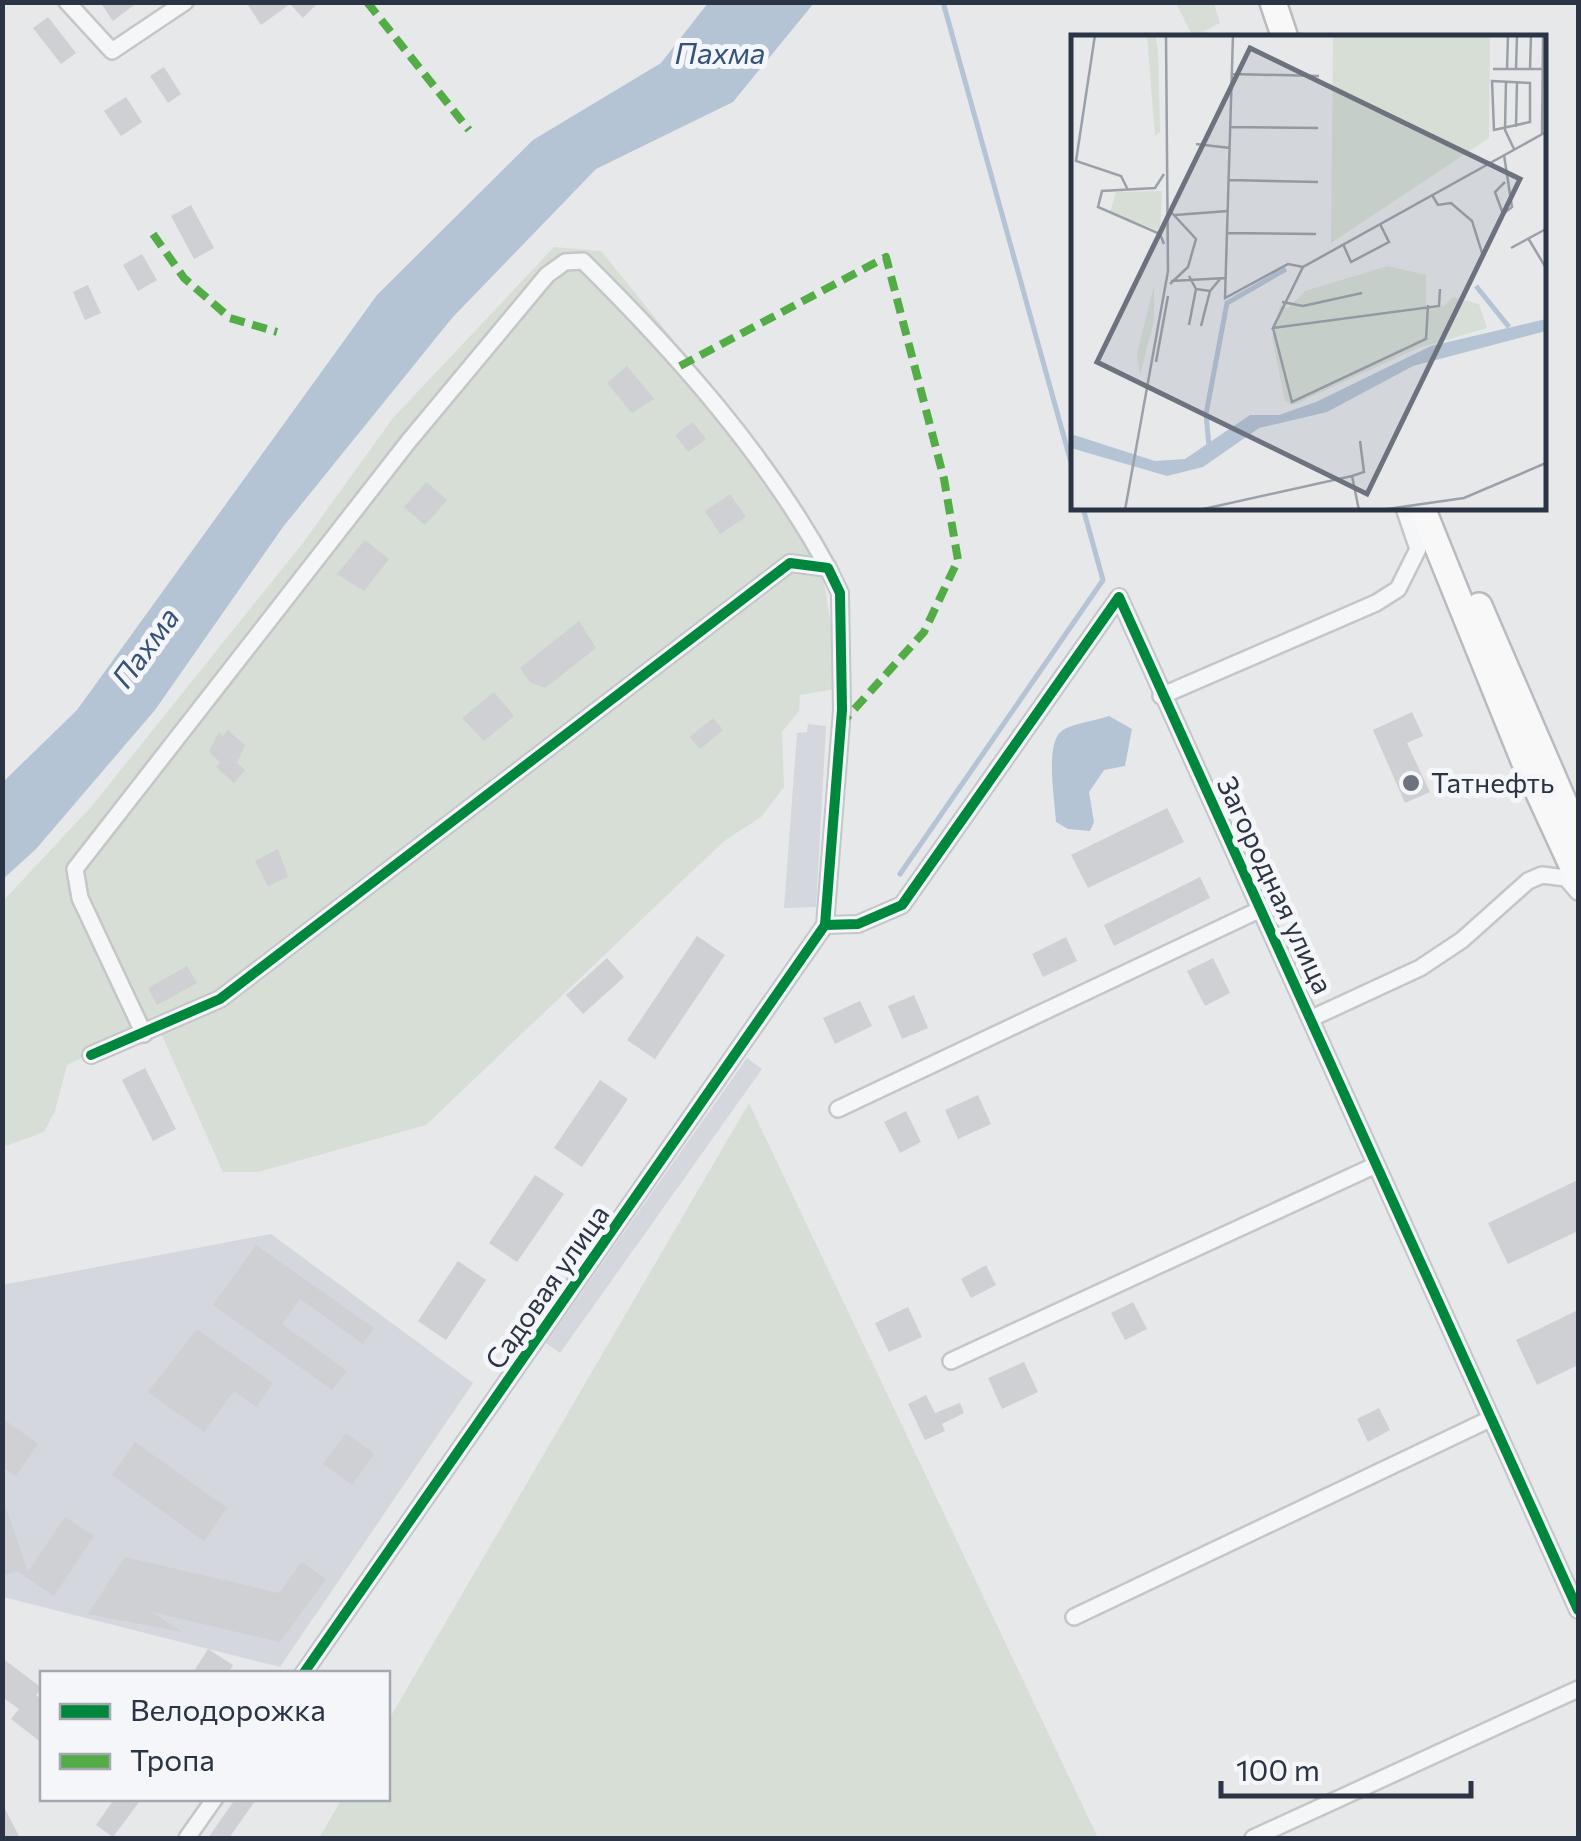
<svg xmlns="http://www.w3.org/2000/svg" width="1581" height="1841" viewBox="0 0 1581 1841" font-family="Commissioner,sans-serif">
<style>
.built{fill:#d4d7dd}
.green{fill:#d6ded6}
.water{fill:#b4c4d5}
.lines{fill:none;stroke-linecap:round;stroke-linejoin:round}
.stream{stroke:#b4c4d5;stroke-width:5}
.building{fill:#ced0d3}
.minor-casing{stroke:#c4c6c8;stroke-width:20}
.trunk-casing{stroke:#b8bbbf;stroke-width:30}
.minor{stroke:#f5f6f7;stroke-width:15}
.trunk{stroke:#f8f8f8;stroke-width:25}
.quiet{stroke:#54ac47;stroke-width:8;stroke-dasharray:15 8;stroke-linecap:butt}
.cycleway-casing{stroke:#f4f6f9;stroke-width:16}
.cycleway{stroke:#00873e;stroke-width:10}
.poi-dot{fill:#6c737f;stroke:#f4f6f9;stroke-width:4}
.labels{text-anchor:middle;stroke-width:10;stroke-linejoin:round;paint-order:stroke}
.poi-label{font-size:28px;fill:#2b3445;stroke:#f4f6f9;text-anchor:start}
.street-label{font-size:28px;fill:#2b3445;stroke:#f4f6f9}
.water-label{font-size:30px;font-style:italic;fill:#34527a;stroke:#f4f6f9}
.inset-river{fill:none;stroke:#b4c4d5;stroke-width:5}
.inset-road{fill:none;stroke:#9ba0a8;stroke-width:2.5}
.view{fill:#6c737f;fill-opacity:0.15;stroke:#6c737f;stroke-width:5}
.inset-edge{fill:none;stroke:#2b3445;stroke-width:5}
</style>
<rect width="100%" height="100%" fill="#e6e8ea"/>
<!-- built -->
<g class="built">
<polygon points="808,724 826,726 816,907 784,908 797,733 807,732"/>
<polygon points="747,1058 762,1069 560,1353 546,1343"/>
<polygon points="271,1234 473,1383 280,1667 3,1597 2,1285"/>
</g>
<!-- green -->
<g class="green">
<polygon points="1176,3 1214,3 1220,23 1193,37"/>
<polygon points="554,247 601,251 756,442 810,523 822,570 841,688 800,695 799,711 782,732 784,787 761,817 724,841 426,1125 258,1172 223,1172 156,1022 67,1065 55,1111 44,1132 3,1147 2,902 91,807 303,543 393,418"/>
<polygon points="749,1103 1098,1838 319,1838 342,1799 388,1798 388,1721"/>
</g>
<!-- water -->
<g class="water">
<polygon points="708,3 814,3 733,102 596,169 452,318 283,527 155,710 36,849 3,879 3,782 77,710 377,295 533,140 661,63"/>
<path d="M1109 716 1132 729 1125 766 1104 770 1089 792 1094 822 1090 831 1068 829 1056 822C1055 800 1044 741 1063 730 1075 723 1095 721 1109 716Z"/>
</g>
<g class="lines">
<!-- stream -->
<g class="stream">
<polyline points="943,2 1074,473"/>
<polyline points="900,874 1103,580 1083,508"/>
</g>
</g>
<!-- building -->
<g class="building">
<polygon points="100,2 138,2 113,21"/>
<polygon points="246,2 319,2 303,18 290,4 261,25"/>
<polygon points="48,17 76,53 61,64 33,28"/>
<polygon points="164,67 181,94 168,103 150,76"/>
<polygon points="126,97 142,122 121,136 104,111"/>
<polygon points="191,205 214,248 194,259 171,216"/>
<polygon points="142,254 157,280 138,291 123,265"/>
<polygon points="88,285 101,313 85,320 73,292"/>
<polygon points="627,366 654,399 632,413 607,383"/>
<polygon points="693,422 706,439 688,452 675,435"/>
<polygon points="426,482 447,500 425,525 404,507"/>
<polygon points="730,494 746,517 720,534 705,511"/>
<polygon points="365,540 389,559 364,591 337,574"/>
<polygon points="579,621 596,648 545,688 530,682 520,668"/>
<polygon points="494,692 514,716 484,741 462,718"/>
<polygon points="1412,712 1423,736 1407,743 1430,792 1405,803 1373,730"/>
<polygon points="713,718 723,730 700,749 690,737"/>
<polygon points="228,730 245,745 237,763 245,770 234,783 216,767 220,762 209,752 219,732 223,736"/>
<polygon points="1167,808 1184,842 1088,888 1071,855"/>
<polygon points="278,849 288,877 268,886 255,861"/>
<polygon points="1200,877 1210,898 1114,946 1104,925"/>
<polygon points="697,936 725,955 655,1059 627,1040"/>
<polygon points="1066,937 1077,961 1043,977 1032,954"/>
<polygon points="607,958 624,977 583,1014 566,995"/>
<polygon points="1213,958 1230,993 1205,1006 1187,971"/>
<polygon points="187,966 197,983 157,1005 148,988"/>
<polygon points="914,995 928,1028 902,1039 888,1006"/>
<polygon points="860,1001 872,1026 835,1044 823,1018"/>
<polygon points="145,1068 176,1129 153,1141 122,1080"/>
<polygon points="600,1080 628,1099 582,1167 554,1148"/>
<polygon points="978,1095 991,1124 958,1139 945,1110"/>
<polygon points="906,1111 921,1142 900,1153 884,1122"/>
<polygon points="535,1175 564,1194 517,1262 489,1243"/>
<polygon points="1578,1180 1578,1231 1508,1264 1488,1223"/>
<polygon points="256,1245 374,1328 363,1344 300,1299 282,1324 347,1371 332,1390 213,1305"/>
<polygon points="458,1261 486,1280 446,1340 418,1321"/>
<polygon points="986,1265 996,1285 971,1298 961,1279"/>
<polygon points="1133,1302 1147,1329 1125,1340 1111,1313"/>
<polygon points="908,1307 922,1337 889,1352 875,1323"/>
<polygon points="1578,1310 1578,1365 1537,1385 1516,1340"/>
<polygon points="197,1329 273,1383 256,1407 234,1391 204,1432 148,1392"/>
<polygon points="1024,1362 1038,1392 1002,1409 988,1378"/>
<polygon points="926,1395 935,1413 960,1403 964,1413 942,1424 945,1431 925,1440 908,1404"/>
<polygon points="1379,1408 1390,1430 1368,1442 1357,1419"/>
<polygon points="2,1418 38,1444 16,1476 2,1466"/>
<polygon points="346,1433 374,1454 352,1485 323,1464"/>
<polygon points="135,1442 227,1508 204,1541 112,1475"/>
<polygon points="5,1505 28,1572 65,1517 94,1536 54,1596 17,1571 2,1576"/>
<polygon points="125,1557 279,1593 302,1562 326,1579 280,1642 152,1612 182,1632 88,1614"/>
<polygon points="208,1649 233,1665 228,1674 192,1674"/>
<polygon points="2,1658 42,1688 36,1695 42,1700 42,1743 11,1719 19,1709 2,1697"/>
<polygon points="115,1798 142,1798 113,1837 96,1825"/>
<polygon points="236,1798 257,1798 229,1838 208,1838"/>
<polygon points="2,1803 20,1838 2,1838"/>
</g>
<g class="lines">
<defs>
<g id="minor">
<polyline points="67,2 112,51 185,2"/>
<polyline points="1161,696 1376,603 1398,589 1418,549 1404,508"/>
<polyline points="825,925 858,924 902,905 1119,597 1578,1610"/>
<polyline points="1312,1018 1420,968 1462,940 1528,881 1542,875 1566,878 1578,892"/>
<path d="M144 1034 80 898 75 869 408 442 547 275 565 262 583 261C675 352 766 454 828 568"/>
<polyline points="91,1055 220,999 790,563 828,568 840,593 842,710 825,925 303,1674"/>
<polyline points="838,1109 1261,909"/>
<polyline points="951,1361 1376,1165"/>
<polyline points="1074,1617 1490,1419"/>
<polyline points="187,1838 215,1798"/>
<polyline points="1253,1838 1578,1689"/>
</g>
<g id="trunk">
<polyline points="1273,2 1285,38"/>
<polyline points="1422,508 1525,763 1578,878"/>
<polyline points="1479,606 1578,835"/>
</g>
</defs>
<!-- minor casing -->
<use href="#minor" class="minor-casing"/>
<!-- trunk casing -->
<use href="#trunk" class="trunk-casing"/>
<!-- minor -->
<use href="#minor" class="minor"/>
<!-- trunk -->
<use href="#trunk" class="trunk"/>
<!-- quiet -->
<g class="quiet">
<polyline points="367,2 469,130"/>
<polyline points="153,234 184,278 230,318 277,332"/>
<polyline points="680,366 886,257 944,479 958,560 924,632 841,724"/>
</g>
<defs>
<g id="cycleway">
<polyline points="825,925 858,924 902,905 1119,597 1578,1610"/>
<polyline points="91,1055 220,999 790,563 828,568 840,593 842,710 825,925 303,1674"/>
</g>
</defs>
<!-- cycleway casing -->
<use href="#cycleway" class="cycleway-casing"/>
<!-- cycleway -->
<use href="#cycleway" class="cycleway"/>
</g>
<!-- markers -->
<circle class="poi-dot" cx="1411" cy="783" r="10"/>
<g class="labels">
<!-- poi labels -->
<g class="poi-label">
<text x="1431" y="793">Татнефть</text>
</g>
<!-- street labels -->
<g class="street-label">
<text transform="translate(1275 885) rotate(65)" y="10">Загородная улица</text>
<text transform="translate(547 1287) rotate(-55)" y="10">Садовая улица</text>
</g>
<!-- water labels -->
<g class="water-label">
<text x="720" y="64">Пахма</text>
<text transform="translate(146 648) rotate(-54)" y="10">Пахма</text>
</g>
</g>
<!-- overview -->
<g transform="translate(1071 35)">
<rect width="475" height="475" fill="#e6e8ea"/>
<path d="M76 0H84L87 16 89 97 84 101ZM262 0H419L418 103 260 208ZM91 156 89 196 39 177 45 157ZM317 231 355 240V271H373L382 262 408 269 416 293 347 313 222 370 214 366 201 302 209 271 217 273 234 256ZM83 251V285L69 340 66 319Z" fill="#d6ded6"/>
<path d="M475 284V296L342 331 256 377 188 393 132 432 96 441 0 413V399L84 426 114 424 179 380H208L245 367 360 311Z" fill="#b4c4d5"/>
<path class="inset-river" d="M405 251 438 292M138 411 135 379 156 268 215 234"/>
<path class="inset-road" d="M24 0 5 126 50 141 57 155M162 0 154 263 217 229 232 232M422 34H471M436 34 437 0M445 34 446 0M459 34 460 0M161 39 248 41M421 46 459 48V87L423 95ZM435 46 434 95 443 114M159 92 247 93M445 92 446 47M471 99 472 0M125 109 159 113M433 120 441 172 432 179 424 157 434 147M93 139 84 153 31 156 27 172 89 199 93 209M158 145 247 147M361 160 367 170 380 168 401 186 412 221M104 180 157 176M156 198 245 199M457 203 475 233M272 209 280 227 318 207 309 189M440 213 475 194M118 241 125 254 139 256 150 243M100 246 155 243M99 249 117 232 125 204 101 178M369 254 368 271 202 293 232 232 475 97M211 267 232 271 291 258M118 290 125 254M130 291 139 256M202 293 221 367 355 304 357 270M85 327 97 261M281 441 293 437 289 406M54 475 97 236 95 0M128 475 281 441 288 475M309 475 393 463 475 428"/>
<path class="view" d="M179 13 449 144 296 459 26 327Z"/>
<rect width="475" height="475" class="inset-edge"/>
</g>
<!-- border -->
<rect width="1581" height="1841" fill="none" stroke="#2b3445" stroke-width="10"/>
<!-- legend -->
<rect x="40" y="1671" width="350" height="130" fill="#f4f6f9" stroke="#a4a8b1" stroke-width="2.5"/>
<rect x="60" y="1704" width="50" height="15" fill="#00873e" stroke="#a4a8b1" stroke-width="2.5"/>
<text x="130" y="1721" font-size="30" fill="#2b3445">Велодорожка</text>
<rect x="60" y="1754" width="50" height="15" fill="#54ac47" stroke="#a4a8b1" stroke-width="2.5"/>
<text x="130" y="1771" font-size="30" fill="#2b3445">Тропа</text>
<!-- scale -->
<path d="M1221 1781v15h250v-15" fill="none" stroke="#2b3445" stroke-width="5"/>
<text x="1236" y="1781" font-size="30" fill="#2b3445" stroke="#f4f6f9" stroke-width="8" paint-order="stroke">100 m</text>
</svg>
